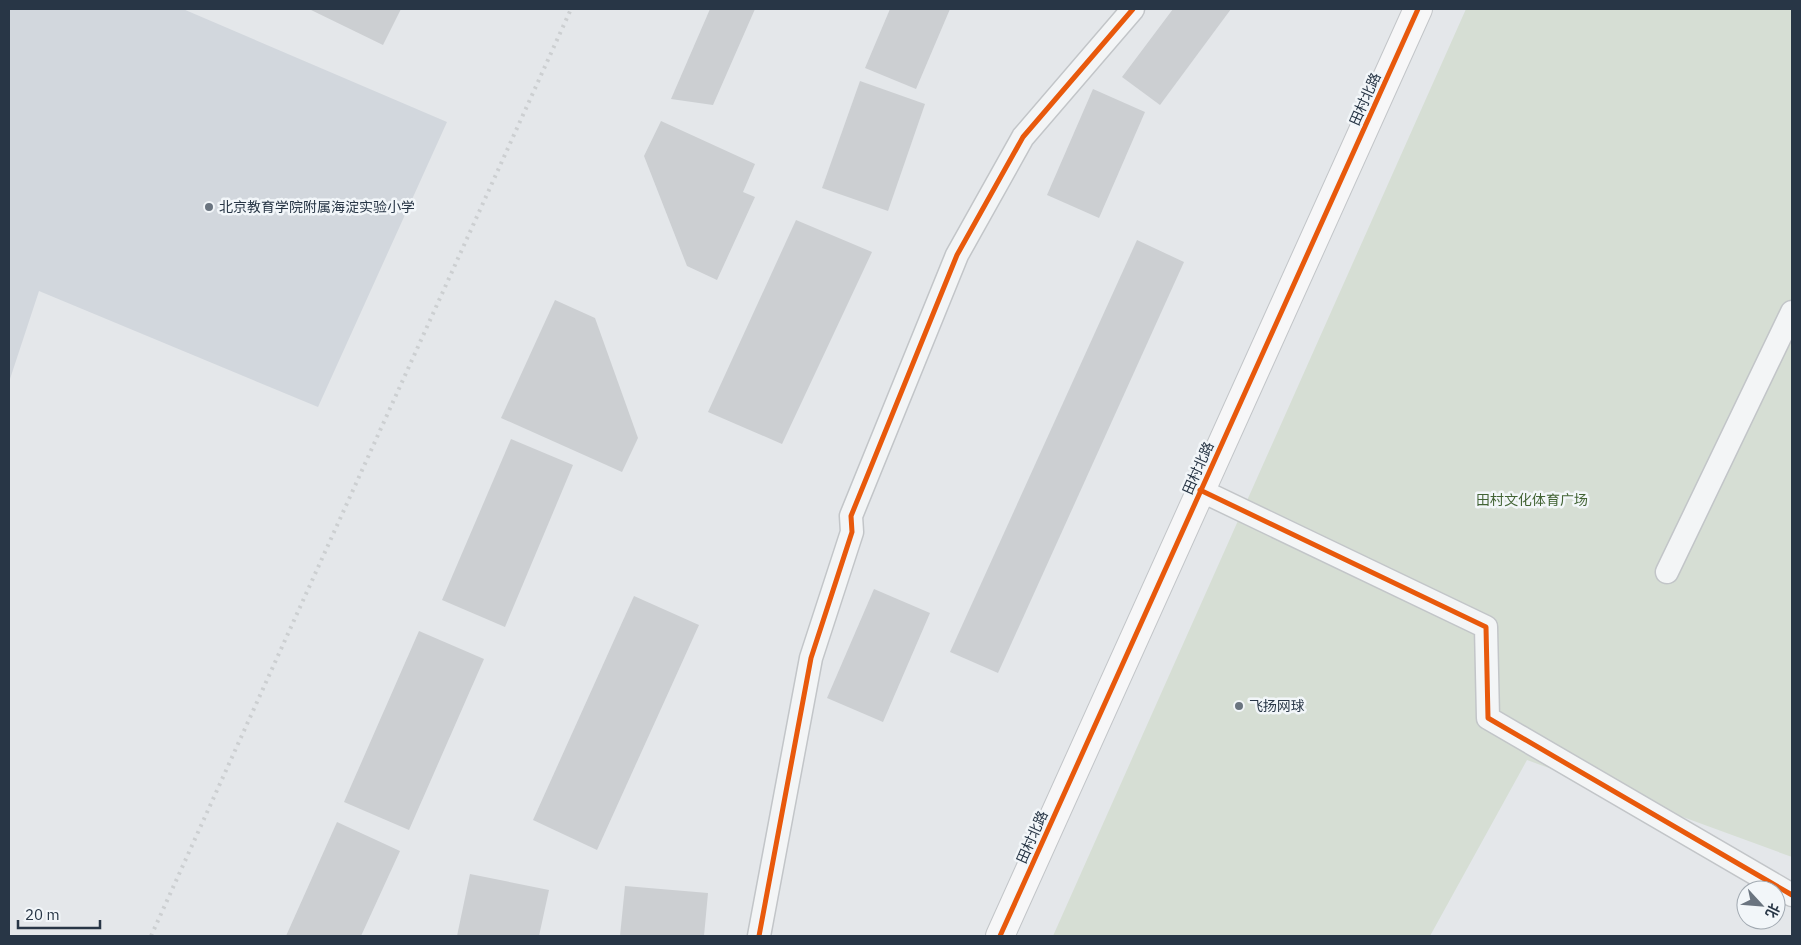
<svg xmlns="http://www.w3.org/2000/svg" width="1801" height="945" viewBox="0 0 1801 945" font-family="'IBM Plex Sans','Noto Sans SC',sans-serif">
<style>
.built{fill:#d2d7dd}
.green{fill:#d6ded4}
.building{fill:#cccfd2}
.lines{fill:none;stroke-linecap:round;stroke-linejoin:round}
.street-casing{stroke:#c2c5c8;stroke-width:25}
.secondary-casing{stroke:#c2c5c8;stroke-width:30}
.street{stroke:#f3f5f6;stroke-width:22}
.secondary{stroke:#f7f7f8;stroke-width:28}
.rail{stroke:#cccfd1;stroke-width:4;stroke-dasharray:2.5 5;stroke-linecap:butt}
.cycleway-casing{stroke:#f2f6f9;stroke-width:8}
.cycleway{stroke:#e8590c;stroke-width:5}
.poi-dot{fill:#6a747f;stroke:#f2f6f9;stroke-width:2}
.labels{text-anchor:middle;stroke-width:5;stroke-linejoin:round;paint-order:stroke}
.street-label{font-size:14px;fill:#283646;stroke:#f2f6f9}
.poi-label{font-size:14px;fill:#283646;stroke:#f2f6f9;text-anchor:start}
.park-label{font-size:14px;fill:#426334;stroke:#f2f6f9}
</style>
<rect width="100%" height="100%" fill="#e4e7ea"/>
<!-- built -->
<polygon class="built" points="9,9 183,9 447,122 318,407 39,291 9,382"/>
<!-- green -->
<polygon class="green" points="1466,9 1792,9 1792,857 1527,760 1430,936 1053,936"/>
<!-- building -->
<g class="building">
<polygon points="309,9 401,9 383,45"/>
<polygon points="710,9 755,9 713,105 671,99"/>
<polygon points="890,9 950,9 916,89 865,68"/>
<polygon points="1173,9 1231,9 1160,105 1122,77"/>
<polygon points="860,81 925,104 888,211 822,188"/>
<polygon points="1093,89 1145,112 1099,218 1047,195"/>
<polygon points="661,121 755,164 743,192 755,197 717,280 687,266 644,156"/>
<polygon points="796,220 872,252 782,444 708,412"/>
<polygon points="1137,240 1184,262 998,673 950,652"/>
<polygon points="555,300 595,318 638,438 622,472 501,418"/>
<polygon points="511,439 573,465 505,627 442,600"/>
<polygon points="874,589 930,613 883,722 827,698"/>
<polygon points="634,596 699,625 597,850 533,820"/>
<polygon points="419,631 484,659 409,830 344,802"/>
<polygon points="337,822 400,851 361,936 286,936"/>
<polygon points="470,874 549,890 539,936 457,936"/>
<polygon points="625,886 708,893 704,936 620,936"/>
</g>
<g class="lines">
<defs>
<g id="street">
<polyline points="1200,490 1486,627 1488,718 1792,895"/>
<polyline points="1667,572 1792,312"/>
<polyline points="759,936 811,658 852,532 851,516 957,255 1023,137 1133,9"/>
</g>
<polyline id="secondary" points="1000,936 1418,9"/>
</defs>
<!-- street casing -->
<use href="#street" class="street-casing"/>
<!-- secondary casing -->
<use href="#secondary" class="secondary-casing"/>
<!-- street -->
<use href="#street" class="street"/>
<!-- secondary -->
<use href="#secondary" class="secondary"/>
<!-- rail -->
<polyline class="rail" points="151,936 571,9"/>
<defs>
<g id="cycleway">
<polyline points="1200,490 1486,627 1488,718 1792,895"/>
<polyline points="759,936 811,658 852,532 851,516 957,255 1023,137 1133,9"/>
<polyline points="1000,936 1418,9"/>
</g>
</defs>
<!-- cycleway casing -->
<use href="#cycleway" class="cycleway-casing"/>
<!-- cycleway -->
<use href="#cycleway" class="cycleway"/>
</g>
<!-- markers -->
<g class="poi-dot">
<circle cx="209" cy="207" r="5"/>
<circle cx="1239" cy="706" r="5"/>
</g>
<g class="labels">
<!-- street labels -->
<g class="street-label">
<text transform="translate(1365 99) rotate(-66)" y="5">田村北路</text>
<text transform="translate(1198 468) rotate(-66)" y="5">田村北路</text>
<text transform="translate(1032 837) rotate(-66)" y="5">田村北路</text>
</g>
<!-- poi labels -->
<g class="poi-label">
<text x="219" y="212">北京教育学院附属海淀实验小学</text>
<text x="1249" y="711">飞扬网球</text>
</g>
<!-- park labels -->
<g class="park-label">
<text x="1532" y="505">田村文化体育广场</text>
</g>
</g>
<!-- border -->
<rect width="1801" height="945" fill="none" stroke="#283646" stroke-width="20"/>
<!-- north arrow -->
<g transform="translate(1761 905) rotate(116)"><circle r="24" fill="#f2f6f9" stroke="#a1a9b1"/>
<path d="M0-4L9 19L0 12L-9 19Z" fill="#6a747f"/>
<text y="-8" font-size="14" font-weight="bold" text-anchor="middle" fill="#283646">北</text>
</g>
<!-- scale -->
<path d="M18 920v8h82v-8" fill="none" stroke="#283646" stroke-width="2.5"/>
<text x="25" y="920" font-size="15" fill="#283646" stroke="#f2f6f9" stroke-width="4" paint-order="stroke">20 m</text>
</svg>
